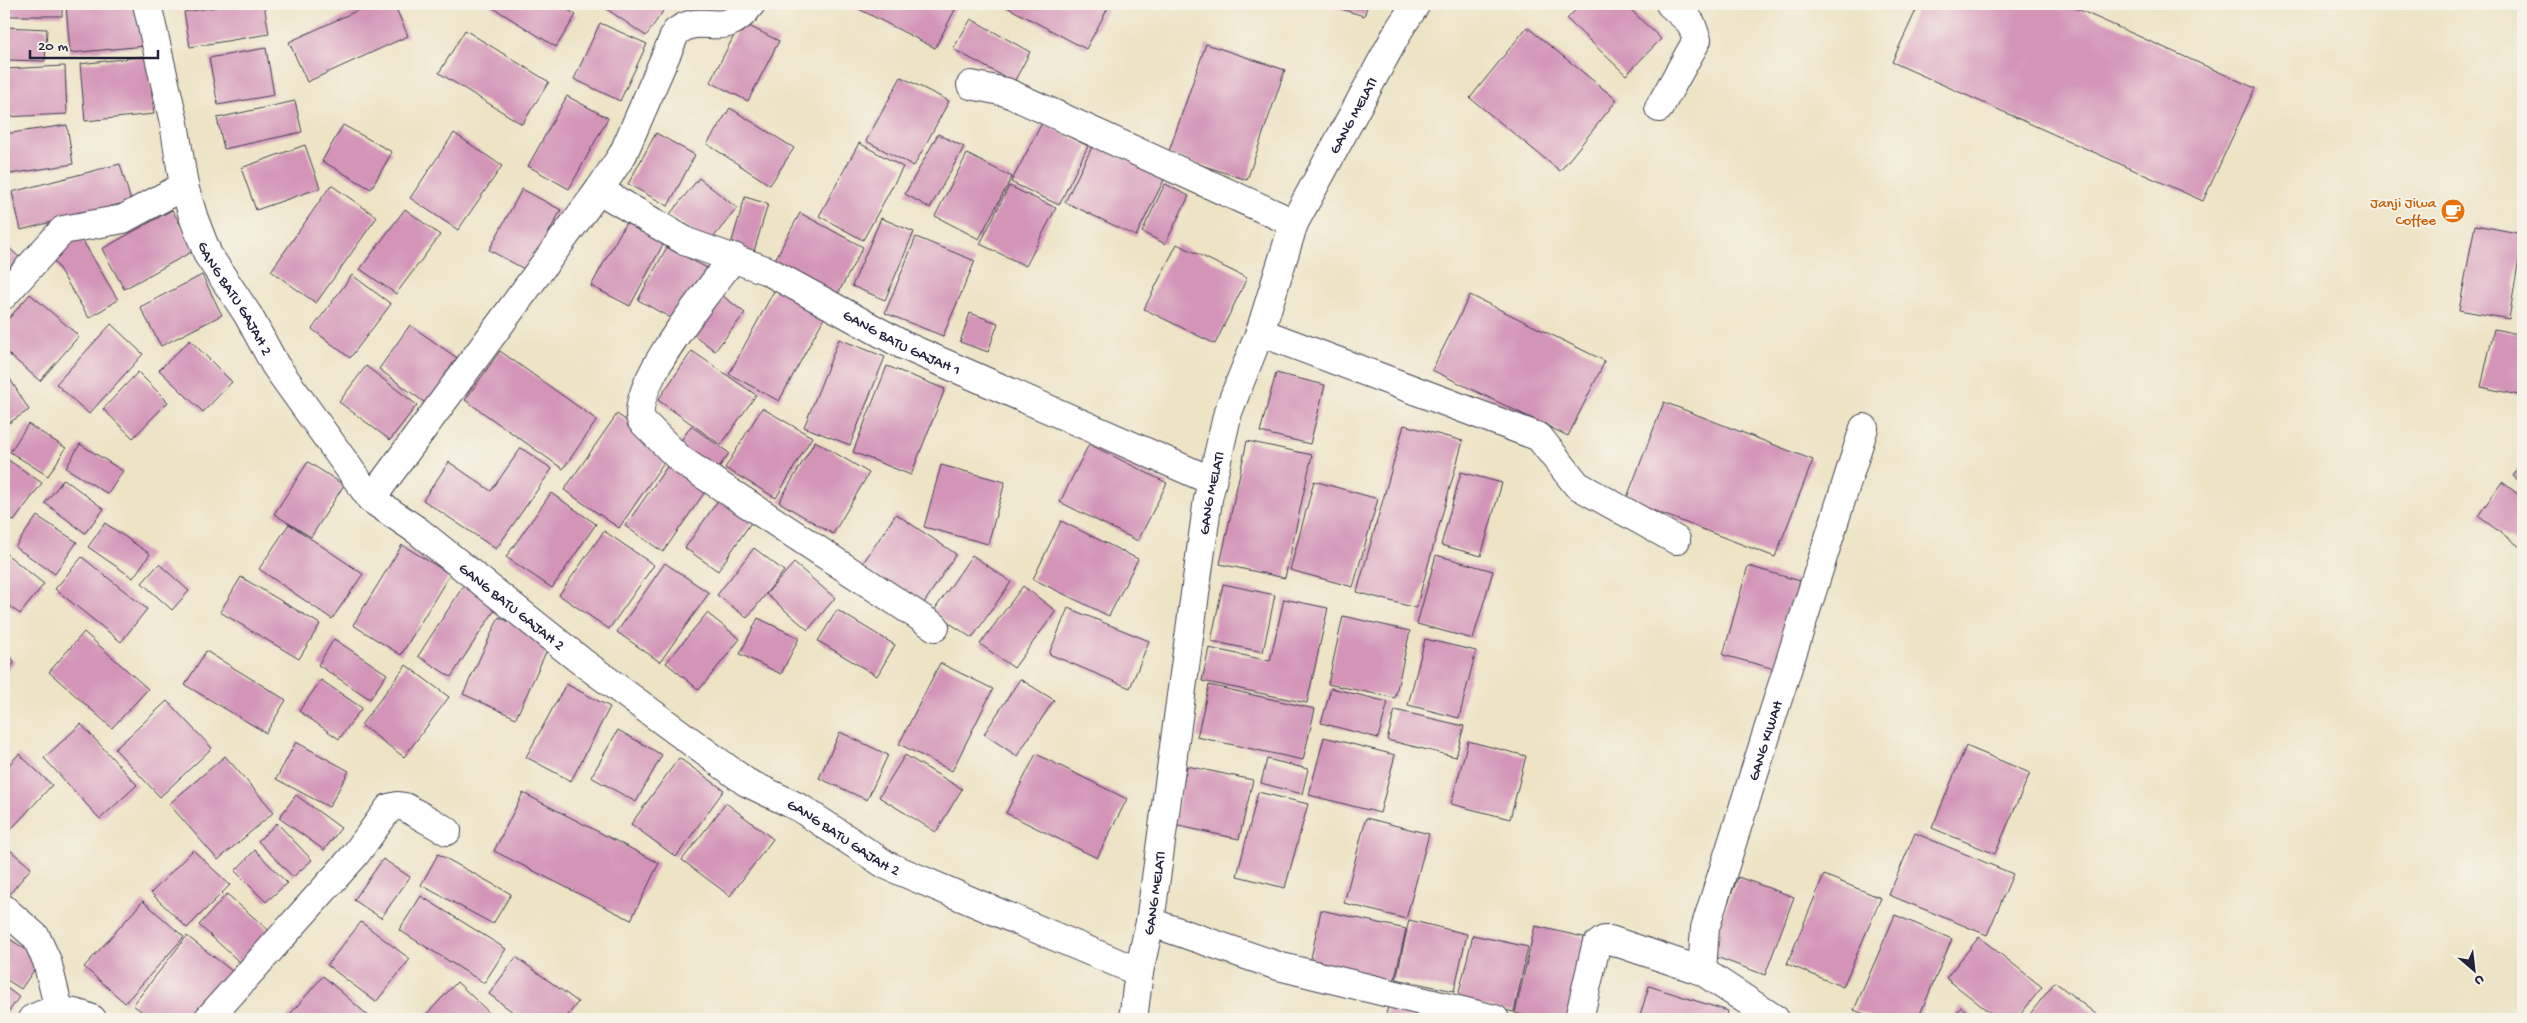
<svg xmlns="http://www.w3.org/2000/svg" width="2527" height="1023" viewBox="0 0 2527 1023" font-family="'Gochi Hand',sans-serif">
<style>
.building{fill:#d394b8}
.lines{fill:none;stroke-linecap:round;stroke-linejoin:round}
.minor-casing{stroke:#403f50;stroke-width:30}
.minor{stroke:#fff;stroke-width:28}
.labels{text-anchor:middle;stroke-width:4;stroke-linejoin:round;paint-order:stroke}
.street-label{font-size:15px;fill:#22223b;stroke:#f7f3e8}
.food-label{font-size:15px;fill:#c56008;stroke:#f7f3e8;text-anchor:end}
</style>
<rect width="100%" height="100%" fill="#f7f3e8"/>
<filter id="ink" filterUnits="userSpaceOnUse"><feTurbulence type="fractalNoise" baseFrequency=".02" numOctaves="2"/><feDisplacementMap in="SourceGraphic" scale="10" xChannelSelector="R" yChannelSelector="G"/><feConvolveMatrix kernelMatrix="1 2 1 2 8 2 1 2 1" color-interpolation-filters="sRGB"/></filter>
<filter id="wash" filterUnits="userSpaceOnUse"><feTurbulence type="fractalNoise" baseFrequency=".0096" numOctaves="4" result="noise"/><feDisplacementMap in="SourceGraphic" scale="20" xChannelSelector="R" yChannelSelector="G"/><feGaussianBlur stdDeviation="1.12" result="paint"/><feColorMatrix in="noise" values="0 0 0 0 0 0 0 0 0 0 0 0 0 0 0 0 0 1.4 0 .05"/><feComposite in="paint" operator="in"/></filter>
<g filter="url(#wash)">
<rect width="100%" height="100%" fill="#ede4c6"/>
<g id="blocks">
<!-- building -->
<g class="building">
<rect x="4" y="4" width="58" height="12"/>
<polygon points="79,4 142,4 145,46 70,53 66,5"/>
<polygon points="234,4 264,4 269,34 190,47 184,12"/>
<polygon points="371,4 394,4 408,36 307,82 289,42"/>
<polygon points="487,4 559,4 576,15 556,47"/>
<polygon points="602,4 668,4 646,36 601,5"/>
<polygon points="849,4 958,4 935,48"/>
<polygon points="1001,4 1110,4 1086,49"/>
<polygon points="1324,4 1368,4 1364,16"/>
<polygon points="1581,4 1625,4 1661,39 1626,75 1567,19"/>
<polygon points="1919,4 2066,4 2255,88 2203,201 1892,62"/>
<polygon points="971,19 1030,52 1014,82 953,49"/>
<polygon points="741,22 779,41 748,101 710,82"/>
<polygon points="600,23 647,44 620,101 574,79"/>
<polygon points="4,27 47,29 45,61 4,60"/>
<polygon points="1527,27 1617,100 1560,171 1470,98"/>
<polygon points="465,30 549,82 522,124 439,73"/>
<polygon points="1206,44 1285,70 1247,180 1168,154"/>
<polygon points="266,48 274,95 218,105 209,58"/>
<polygon points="148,56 154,114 85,121 80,64"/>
<polygon points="65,66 67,114 5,117 4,69"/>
<polygon points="901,77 949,101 914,166 866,141"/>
<polygon points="567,96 608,118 569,189 528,166"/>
<polygon points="295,101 302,132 224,149 217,118"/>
<polygon points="730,108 794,148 770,185 707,144"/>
<polygon points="1042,123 1088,146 1059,205 1011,182"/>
<polygon points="67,125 73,164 4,175 4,134"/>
<polygon points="343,125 392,152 371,189 322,161"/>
<polygon points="454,133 502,166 458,230 410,198"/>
<polygon points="656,133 695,155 668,206 628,184"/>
<polygon points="938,134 964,147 930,208 905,194"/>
<polygon points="859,143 903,167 863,240 819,216"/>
<polygon points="1094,143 1165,178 1136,236 1065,202"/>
<polygon points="305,145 320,188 256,210 241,168"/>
<polygon points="967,154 1012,177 979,239 935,216"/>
<polygon points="120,164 131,201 21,230 12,192"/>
<polygon points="699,178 737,208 708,244 670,214"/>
<polygon points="1165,184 1189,196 1165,244 1142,232"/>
<polygon points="331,185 377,217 316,303 271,271"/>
<polygon points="1009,186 1056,208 1026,266 980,244"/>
<polygon points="522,189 561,210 528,271 489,250"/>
<polygon points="745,197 768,204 752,258 729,251"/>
<polygon points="405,209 440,235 396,294 360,269"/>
<polygon points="172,210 195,250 124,289 102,249"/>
<polygon points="800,213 863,247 834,301 771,267"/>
<polygon points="629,217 667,237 630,306 591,286"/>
<polygon points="881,218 914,232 885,300 852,286"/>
<polygon points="2475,225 2523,234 2509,319 2459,310"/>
<polygon points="80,236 118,300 89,318 50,254"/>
<polygon points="916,237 975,261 943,336 885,313"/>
<polygon points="4,243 21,259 4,279"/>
<polygon points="1177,244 1247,278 1215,344 1144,309"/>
<polygon points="667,247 711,270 682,324 638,300"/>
<polygon points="202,275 222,315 161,346 140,307"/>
<polygon points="352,275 391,304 350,358 312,329"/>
<polygon points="780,280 830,307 779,401 729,374"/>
<polygon points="719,293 745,313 715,351 690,332"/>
<polygon points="30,294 79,336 40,381 4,350 4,324"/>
<polygon points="1470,295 1605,361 1568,436 1432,370"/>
<polygon points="970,313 998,323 988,352 960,342"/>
<polygon points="111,324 143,354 89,414 56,384"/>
<polygon points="410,325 460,360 428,405 379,369"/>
<polygon points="2494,329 2523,335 2523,396 2481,387"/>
<polygon points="839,339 885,357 850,445 804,427"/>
<polygon points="190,340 232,382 203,412 159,370"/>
<polygon points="500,351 597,420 563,469 465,400"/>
<polygon points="692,351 756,395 721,445 658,400"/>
<polygon points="366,366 417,405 390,440 339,402"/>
<polygon points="887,366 945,389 911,475 853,452"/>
<polygon points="4,369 29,410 4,426"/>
<polygon points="138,372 168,402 133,438 103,409"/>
<polygon points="1276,373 1325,385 1310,444 1260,432"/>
<polygon points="1664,402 1813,460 1775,557 1626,500"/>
<polygon points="762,408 812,437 776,498 725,468"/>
<polygon points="617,414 671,452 619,528 564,490"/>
<polygon points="28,424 66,448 48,476 10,452"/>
<polygon points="1404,425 1463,441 1416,608 1357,592"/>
<polygon points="691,426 729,453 714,474 676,448"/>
<polygon points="815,441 869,473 833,534 779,502"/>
<polygon points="1247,441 1312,455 1285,578 1220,564"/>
<polygon points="80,444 123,471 108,494 66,468"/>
<polygon points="1089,444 1167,483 1138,541 1060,502"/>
<polygon points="521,448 552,469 496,549 423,500 449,462 491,491"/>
<polygon points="4,457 42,483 14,521 4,513"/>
<polygon points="308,462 344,485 311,537 274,514"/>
<polygon points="2523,462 2523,484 2513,476"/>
<polygon points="669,464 707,489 663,552 625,526"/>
<polygon points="941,465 1005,482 988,544 924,527"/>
<polygon points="1461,472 1502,483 1481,556 1441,545"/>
<polygon points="64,479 104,509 85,533 45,503"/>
<polygon points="1314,481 1378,499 1353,587 1290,570"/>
<polygon points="2502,482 2523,498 2523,549 2478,516"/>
<polygon points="551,493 596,524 552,588 506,557"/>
<polygon points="719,499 752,521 718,571 685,548"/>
<polygon points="896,514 956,554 922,606 861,566"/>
<polygon points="37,516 77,542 55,574 15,547"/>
<polygon points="1061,521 1138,559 1109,616 1033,579"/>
<polygon points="105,523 150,554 133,578 88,547"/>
<polygon points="289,524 363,574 332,619 259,569"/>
<polygon points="604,531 654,565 609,629 559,595"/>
<polygon points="402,545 450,574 401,655 353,625"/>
<polygon points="754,548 784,571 747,618 717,595"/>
<polygon points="4,552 44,584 20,614 4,602"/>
<polygon points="972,555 1011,582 972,638 933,612"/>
<polygon points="1436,555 1493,571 1473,639 1417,624"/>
<polygon points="82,557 147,609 121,642 55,589"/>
<polygon points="665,563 709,593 660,662 617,632"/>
<polygon points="794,563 835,598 808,630 766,594"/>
<polygon points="159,564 189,591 172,610 142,583"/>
<polygon points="1748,566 1800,581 1775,669 1723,655"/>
<polygon points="241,577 320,624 299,659 220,612"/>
<polygon points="466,582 500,602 451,677 418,656"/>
<polygon points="1223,584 1275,595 1263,652 1211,641"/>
<polygon points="1023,586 1056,611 1014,668 980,644"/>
<polygon points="1284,599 1328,608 1307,703 1202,681 1209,648 1270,661"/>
<polygon points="1068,608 1149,641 1130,688 1049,654"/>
<polygon points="837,610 895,645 877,676 818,641"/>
<polygon points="707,613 740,639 699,690 666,663"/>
<polygon points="1343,616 1410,631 1395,698 1328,684"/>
<polygon points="499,617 551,641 516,718 463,694"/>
<polygon points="758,618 799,638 781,674 740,654"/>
<polygon points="84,632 148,689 112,728 49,672"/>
<polygon points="334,639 387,674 370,699 318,665"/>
<polygon points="1425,639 1476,651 1459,718 1408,705"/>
<polygon points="206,651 286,700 266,733 185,685"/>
<polygon points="4,652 15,662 4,675"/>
<polygon points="940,663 993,689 952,771 899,744"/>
<polygon points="406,665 449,697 404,757 361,725"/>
<polygon points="1020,679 1054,700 1017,756 984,734"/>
<polygon points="321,680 362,708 339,739 299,711"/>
<polygon points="566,684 610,707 571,781 526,757"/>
<polygon points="1209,685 1315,709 1303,760 1197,737"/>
<polygon points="1331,688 1388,702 1378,738 1321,723"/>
<polygon points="167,701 212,748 160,797 115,749"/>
<polygon points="1395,710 1464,726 1456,757 1387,740"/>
<polygon points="81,724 137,785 100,819 44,758"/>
<polygon points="618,730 662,755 636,802 591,777"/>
<polygon points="840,732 888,755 867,800 819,778"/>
<polygon points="1324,737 1395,755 1380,813 1309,795"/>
<polygon points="1468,741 1526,756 1510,819 1451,804"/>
<polygon points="296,742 349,771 329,807 276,779"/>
<polygon points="1966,746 2030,773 1995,854 1932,828"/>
<polygon points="19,754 52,785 4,837 4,770"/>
<polygon points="1036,754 1127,799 1097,858 1006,813"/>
<polygon points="905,755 962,789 936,832 879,797"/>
<polygon points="225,756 274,812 218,860 169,804"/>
<polygon points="679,758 724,790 676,857 631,824"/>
<polygon points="1267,759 1308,769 1302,794 1261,783"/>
<polygon points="1187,766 1253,780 1239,839 1174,825"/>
<polygon points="1258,792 1308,804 1285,888 1237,876"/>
<polygon points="523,793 659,863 631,920 494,851"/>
<polygon points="296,795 341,828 324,850 279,818"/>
<polygon points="726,803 773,839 730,896 682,860"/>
<polygon points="1366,818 1429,834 1406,919 1344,903"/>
<polygon points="277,823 312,860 293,877 258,841"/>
<polygon points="1915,833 2013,874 1987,935 1889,895"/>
<polygon points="4,845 31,868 5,900 4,899"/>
<polygon points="193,850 230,885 187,928 151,893"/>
<polygon points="255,850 287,883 266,902 235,871"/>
<polygon points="438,854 511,894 493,924 421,885"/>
<polygon points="383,859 410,877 381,918 354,900"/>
<polygon points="1824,875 1881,898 1843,987 1787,964"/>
<polygon points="1738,877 1794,897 1765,975 1708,954"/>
<polygon points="227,894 275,936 246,968 199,925"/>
<polygon points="421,896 506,949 484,983 399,930"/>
<polygon points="143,901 184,937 125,1003 84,967"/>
<polygon points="1321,910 1406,929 1394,982 1310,963"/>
<polygon points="1895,915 1952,939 1918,1019 1876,1019 1854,1010"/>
<polygon points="1409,920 1467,934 1454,991 1396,979"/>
<polygon points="361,922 410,959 376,1002 327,965"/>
<polygon points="1535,926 1592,939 1574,1019 1543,1019 1515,1013"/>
<polygon points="4,935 41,960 21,989 4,978"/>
<polygon points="1473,935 1528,947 1514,1012 1457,1000"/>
<polygon points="187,936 232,971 194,1019 152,1019 133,1005"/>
<polygon points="1979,937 2042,987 2017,1019 1998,1019 1946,978"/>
<polygon points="516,957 578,1002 565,1019 522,1019 489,994"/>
<polygon points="323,976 372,1019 286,1019"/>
<polygon points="457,982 496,1019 422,1019"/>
<polygon points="2055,982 2102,1019 2026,1019"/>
<polygon points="4,986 19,997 4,1018"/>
<polygon points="1649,986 1728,1011 1726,1019 1639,1019"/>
<polygon points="1391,994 1437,1005 1434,1019 1385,1019"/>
<polygon points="1961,1007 1977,1019 1952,1019"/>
</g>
</g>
</g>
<g filter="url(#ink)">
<use href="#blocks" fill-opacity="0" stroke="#403f50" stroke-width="1"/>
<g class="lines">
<defs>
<g id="minor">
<path id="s1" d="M147 4 174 123 184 186 194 219 208 255 248 315 275 365 371 499 418 531 581 661 746 782 800 808 886 865 1139 972"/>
<polyline points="971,85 1006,92 1294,223"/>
<polyline points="1659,108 1697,40 1691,23 1670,4"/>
<path id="s2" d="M599 190 687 242 768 271 903 345 1212 481"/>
<path d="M734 257C711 288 630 384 641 420L681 460 935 627"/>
<polyline points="4,295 63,230 123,219 184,186"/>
<polyline points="1260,332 1539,437 1577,485 1676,540"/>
<path d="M371 499 599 190 623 154 676 32C705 10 722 43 751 4"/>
<polyline points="4,909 36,937 47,961 59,1010"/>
<polyline points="1150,922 1278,966 1495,1019"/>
<path id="s3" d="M1702 971 1705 928 1864 428"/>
<path d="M32 1019C53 1008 70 1009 92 1019"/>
<polyline points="208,1019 355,855 389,808 398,806 405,807 447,831"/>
<path id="s4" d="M1133 1019 1139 972 1150 922 1208 499 1228 412 1260 332 1294 223 1400 28 1416 4"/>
<polyline points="1579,1019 1596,946 1604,940 1610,940 1702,971 1775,1019"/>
</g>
</defs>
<!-- minor casing -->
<use href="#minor" class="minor-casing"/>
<!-- minor -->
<use href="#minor" class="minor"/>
</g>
</g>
<!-- icons -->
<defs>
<symbol id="cafe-disc" viewBox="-11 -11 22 22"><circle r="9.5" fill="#e8710a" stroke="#f7f3e8"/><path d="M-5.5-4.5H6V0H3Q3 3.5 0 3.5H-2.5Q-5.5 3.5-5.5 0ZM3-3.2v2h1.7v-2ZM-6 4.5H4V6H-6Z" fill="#fff"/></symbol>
</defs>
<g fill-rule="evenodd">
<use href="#cafe-disc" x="2439" y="197" width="28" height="28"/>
</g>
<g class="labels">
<!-- street labels -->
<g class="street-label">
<text dy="5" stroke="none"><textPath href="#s4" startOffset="938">GANG MELATI</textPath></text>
<text dy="5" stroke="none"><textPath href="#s1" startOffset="310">GANG BATU GAJAH 2</textPath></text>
<text dy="5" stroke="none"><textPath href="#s2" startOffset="340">GANG BATU GAJAH 1</textPath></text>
<text dy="5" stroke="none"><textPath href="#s4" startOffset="532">GANG MELATI</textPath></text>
<text dy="5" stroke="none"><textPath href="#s1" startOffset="730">GANG BATU GAJAH 2</textPath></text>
<text dy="5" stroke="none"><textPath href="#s3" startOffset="240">GANG KIWAH</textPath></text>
<text dy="5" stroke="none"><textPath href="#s1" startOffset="1135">GANG BATU GAJAH 2</textPath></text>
<text dy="5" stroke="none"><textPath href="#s4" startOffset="128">GANG MELATI</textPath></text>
</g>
<!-- food labels -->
<g class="food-label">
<text x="2436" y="207">Janji Jiwa<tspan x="2436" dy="17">Coffee</tspan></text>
</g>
</g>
<!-- margin -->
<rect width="2527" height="1023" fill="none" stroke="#f7f3e8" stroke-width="20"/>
<!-- north arrow -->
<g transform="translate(2474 970) rotate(152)" stroke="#f7f3e8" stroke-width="4" paint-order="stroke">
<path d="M0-4L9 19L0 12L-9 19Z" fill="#22223b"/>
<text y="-8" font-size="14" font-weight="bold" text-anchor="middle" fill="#22223b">U</text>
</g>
<!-- scale -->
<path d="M30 50v8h128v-8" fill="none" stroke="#22223b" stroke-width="2.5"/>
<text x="38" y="50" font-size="15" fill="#22223b" stroke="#f7f3e8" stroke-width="4" paint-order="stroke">20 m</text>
</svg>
